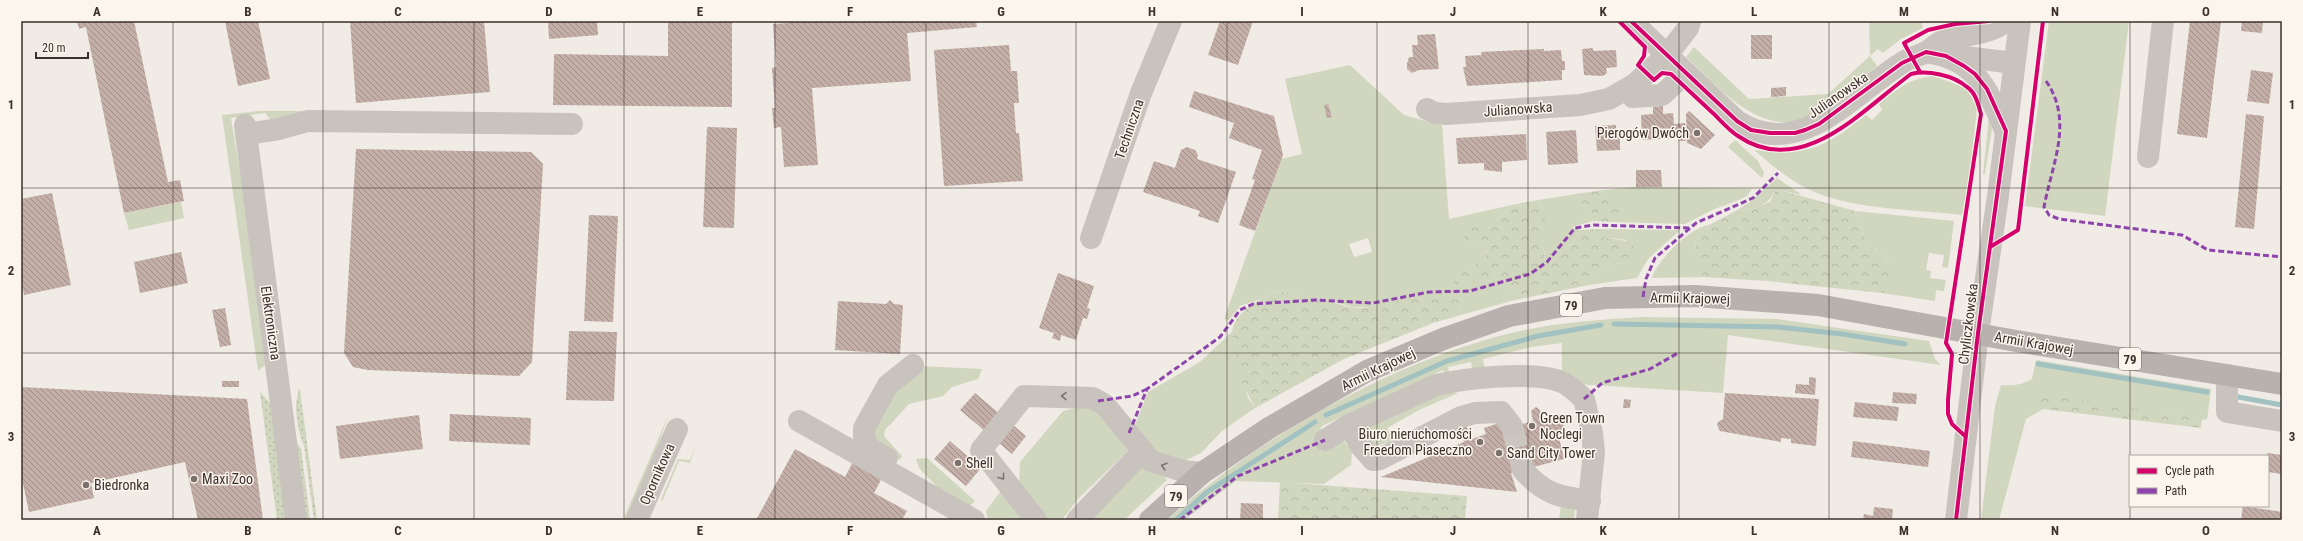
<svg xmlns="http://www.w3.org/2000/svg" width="2303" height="541" viewBox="0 0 2303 541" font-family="'Roboto Condensed',sans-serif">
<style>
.grass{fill:#d1d6bf;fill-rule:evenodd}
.forest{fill:url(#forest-crowns)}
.garden{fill:url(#garden-dots)}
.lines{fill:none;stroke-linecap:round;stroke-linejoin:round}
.stream{stroke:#a1c2c1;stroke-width:5}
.building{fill:url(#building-back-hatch)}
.minor-tunnel{stroke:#ccc6c0;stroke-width:22;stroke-dasharray:22 11;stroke-linecap:butt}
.minor{stroke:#c9c3be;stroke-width:22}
.major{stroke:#b8b1ad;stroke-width:22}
.quiet{stroke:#8e44ad;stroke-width:3;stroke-dasharray:6 3;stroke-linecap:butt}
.cycleway-casing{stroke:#fbf5ee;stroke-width:6}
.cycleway{stroke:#d6006c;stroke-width:4}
.oneway{stroke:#7b726d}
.grid{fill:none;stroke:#3b302b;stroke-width:1;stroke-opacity:0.55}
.poi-dot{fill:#7a716c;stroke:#fbf5ee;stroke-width:1.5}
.labels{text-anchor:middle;stroke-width:3;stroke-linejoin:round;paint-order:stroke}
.shield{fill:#fbf5ee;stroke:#756b66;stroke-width:1}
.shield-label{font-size:13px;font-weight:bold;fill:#3b302b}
.street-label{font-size:14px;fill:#3b302b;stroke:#fbf5ee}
.poi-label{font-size:14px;fill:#3b302b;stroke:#fbf5ee;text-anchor:start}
.neatline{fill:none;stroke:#3b302b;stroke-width:1.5}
.grid-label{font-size:13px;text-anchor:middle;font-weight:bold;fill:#3b302b}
</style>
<defs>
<pattern id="forest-crowns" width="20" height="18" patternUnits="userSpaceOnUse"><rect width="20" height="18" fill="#d1d6bf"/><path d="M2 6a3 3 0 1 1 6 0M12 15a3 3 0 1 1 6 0" fill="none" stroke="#b4b8a4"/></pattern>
<pattern id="garden-dots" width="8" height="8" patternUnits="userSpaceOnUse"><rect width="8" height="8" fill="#d1d6bf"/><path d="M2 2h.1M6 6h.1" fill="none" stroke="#b4b8a4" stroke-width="1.8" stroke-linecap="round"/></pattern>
<pattern id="building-back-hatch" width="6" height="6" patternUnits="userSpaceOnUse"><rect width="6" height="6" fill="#c3afa7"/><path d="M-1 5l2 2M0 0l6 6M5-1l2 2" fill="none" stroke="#a08f88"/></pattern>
</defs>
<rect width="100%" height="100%" fill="#f0ebe5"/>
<!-- grass -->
<g class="grass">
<path d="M1869 21H1921L1923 28 1901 39 1883 53 1878 49 1870 56 1877 66C1859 80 1841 96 1822 110 1767 147 1723 91 1686 57L1694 47 1749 99 1828 94 1870 56Z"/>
<polygon points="2049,21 2129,21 2105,216 2025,206"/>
<path d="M1350 65 1404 115 1442 125 1449 219 1512 205 1504 215 1491 221 1470 243 1487 248 1486 258 1480 263 1469 267 1458 285 1499 279 1509 285 1515 300 1461 315V309L1353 307 1318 298 1277 291 1261 299 1240 306 1229 320 1224 319 1281 159 1302 154 1285 79ZM1368 238 1372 252 1354 257 1349 244Z"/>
<path d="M1933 76 1964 87 1969 92 1977 108 1970 172 1962 215C1920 210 1854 209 1817 193 1793 184 1773 166 1754 150 1809 156 1824 148 1866 115L1872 120 1882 110 1879 104C1896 90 1910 78 1933 76Z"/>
<polygon points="258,111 332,111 271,120 265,113 231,118 242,183 265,365 258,371 222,115"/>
<polygon points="1989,116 1992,129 1985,174 1983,174"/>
<polygon points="1735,140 1758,161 1764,173 1762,178 1728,147"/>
<path d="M1777 178 1802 195 1776 189C1766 209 1755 209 1734 212L1750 202Z"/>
<polygon points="1636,187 1752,189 1747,196 1739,200 1712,210 1685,224 1612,222 1617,218 1614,204 1607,201 1603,190"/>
<path d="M1576 194 1581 204 1589 208 1593 221 1571 227 1580 230 1572 243 1552 261 1545 259C1545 251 1542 244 1542 236 1542 219 1550 216 1538 200Z"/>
<polygon points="181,202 184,218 129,230 124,213"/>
<polygon points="1855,211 1954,221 1948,268 1942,267 1944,255 1929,253 1926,270 1931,271 1930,278 1946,280 1944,291 1936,290 1935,301 1882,293 1891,287 1890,264 1866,241"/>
<path d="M1709 225C1689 245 1693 253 1703 277L1652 278C1657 260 1690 228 1709 225Z"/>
<path d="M1597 229 1680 230 1648 259 1637 278 1589 285C1598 262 1611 265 1632 262L1626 240 1603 237Z"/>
<path d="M1642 317 1777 319 1929 341 1935 359 1941 365 1728 335 1723 393 1576 384 1562 372V343L1531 347 1483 359 1485 373 1473 374 1471 362 1448 367 1450 376H1446L1443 370 1322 426 1315 439 1321 451 1344 441 1352 452 1351 465 1324 484 1236 481 1184 520H1167C1256 439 1390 363 1507 334 1551 323 1596 320 1642 317Z"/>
<polygon points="1232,332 1248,398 1255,408 1222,431 1201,453 1180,463 1159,459 1133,430 1148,392 1200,362"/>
<path d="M2036 360 2211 389 2207 420 2034 394 2043 402V409L2026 419 1999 520H1981L1995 406 2001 385C2013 386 2021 385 2032 379Z"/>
<polygon points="919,366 982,369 978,379 952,387 943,396 909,404 885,430 884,436 902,456 900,460 874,446 870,436 880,408"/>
<polygon points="1444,391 1458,393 1419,410 1387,428 1393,440 1375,447 1364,436 1365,431 1370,426"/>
<polygon points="1085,406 1100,410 1128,451 1079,498 1062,520 1045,520 1019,487 1020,462 1063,411"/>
<polygon points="669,414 650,467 626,520 623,520"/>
<polygon points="696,444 690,463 679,461 662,502 661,499 678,459 690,460"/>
<polygon points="927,458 975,501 969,507 946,496 919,468 916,459"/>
<polygon points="1138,463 1161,473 1167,480 1124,520 1081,520"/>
<polygon points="1000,492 1004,492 1027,520 988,520 986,511"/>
<polygon points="1561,505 1575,506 1574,520 1559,520"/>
</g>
<!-- forest -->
<g class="forest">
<polygon points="1776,189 1855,211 1866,241 1890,264 1895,273 1891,287 1882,293 1767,281 1703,277 1694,257 1697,236 1709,225 1734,212 1754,209 1770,202"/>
<polygon points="1603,190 1607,201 1619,204 1622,208 1621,214 1612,222 1593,221 1589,208 1581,204 1576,194"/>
<path d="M1538 200 1546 213 1542 237 1545 259 1552 261 1572 243 1580 230 1597 229 1603 237 1632 242 1635 258 1632 262C1611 265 1598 262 1589 285L1515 300 1509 285 1499 279 1458 285 1452 281C1460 267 1475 268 1486 258L1487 248 1470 243 1464 239C1469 220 1490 224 1504 215 1507 213 1509 208 1512 205Z"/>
<path d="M1277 291C1291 294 1305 294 1319 298 1333 302 1347 308 1361 308 1390 307 1434 284 1460 302L1461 315 1433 323 1344 359 1255 408 1241 380 1232 332C1235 311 1259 300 1277 291Z"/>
<polygon points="2034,393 2202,419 2201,428 2043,409 2043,402 2033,400"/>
<polygon points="1280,482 1467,496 1465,520 1278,520"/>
</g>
<!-- garden -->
<g class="garden">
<path d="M298 389H300L301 397 317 520H314L304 446C299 435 296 417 296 404 296 399 299 396 298 389Z"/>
<polygon points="260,392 271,404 288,520 277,520"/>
<polygon points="296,443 301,448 310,520 306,520"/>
</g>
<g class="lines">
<!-- stream -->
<g class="stream">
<polyline points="1614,324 1778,327 1842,334 1905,344"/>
<polyline points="2038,364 2207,392"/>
<polyline points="2238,397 2282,405"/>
<polyline points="1326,415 1447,361 1538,336 1601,325"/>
<polyline points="1176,520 1207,492 1315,422"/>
</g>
</g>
<!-- building -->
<g class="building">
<polygon points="77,21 134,21 168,182 180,180 184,201 124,213 86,27 79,29"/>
<polygon points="225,21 258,21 270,79 238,86"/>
<polygon points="350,21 484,21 490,92 356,103"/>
<polygon points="548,21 597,21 598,35 549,39"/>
<polygon points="668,21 732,21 732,107 553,105 554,54 668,56"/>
<polygon points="788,21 976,21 977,27 907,33 911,81 812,88 818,165 784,167 781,127 774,128 772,108 775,108 772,68 776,67 773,24 788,23"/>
<polygon points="1220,21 1253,21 1238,65 1208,55"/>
<polygon points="2190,21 2221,21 2207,138 2177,134"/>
<polygon points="2242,21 2263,21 2262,33 2241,31"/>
<polygon points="1435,34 1439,69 1419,70 1412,73 1407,69 1407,64 1409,57 1413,57 1412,45 1418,45 1417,35"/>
<rect x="1751" y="35" width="21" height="24"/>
<polygon points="1009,45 1011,71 1017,71 1019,103 1014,103 1016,133 1019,133 1023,181 944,186 934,50"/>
<polygon points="1593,48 1593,51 1616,50 1617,67 1606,68 1607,73 1603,76 1584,75 1582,49"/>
<polygon points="1544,49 1544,51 1561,50 1562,61 1565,61 1565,70 1562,70 1562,80 1467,86 1463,67 1466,67 1465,56 1482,55 1481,52"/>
<polygon points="2251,70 2273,73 2269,104 2247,101"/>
<polygon points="1786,87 1786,96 1771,97 1771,88"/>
<polygon points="1194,91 1274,116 1283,155 1255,231 1239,225 1255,180 1252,179 1262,150 1229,138 1234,123 1189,107"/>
<polygon points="1328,104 1332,117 1327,118 1324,105"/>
<polygon points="1663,106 1663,114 1673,113 1674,124 1685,123 1686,141 1678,141 1678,138 1642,140 1641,115 1653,114 1653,107"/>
<polygon points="1689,111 1715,135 1701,149 1687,143 1686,114"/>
<polygon points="2246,114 2264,116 2254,229 2235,227"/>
<polygon points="1616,125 1616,134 1620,134 1620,150 1597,151 1595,126"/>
<polygon points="707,127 737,128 734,228 703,227"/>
<polygon points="1576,130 1578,163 1548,165 1546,132"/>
<polygon points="1526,134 1527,160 1502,162 1502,172 1484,170 1484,163 1458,164 1456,138"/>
<polygon points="1187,147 1195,150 1198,155 1197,159 1236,172 1218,223 1198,216 1200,211 1143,192 1154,161 1175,168 1181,150"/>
<polygon points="356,149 531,152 543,164 532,362 519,376 368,370 353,367 344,353"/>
<polygon points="1636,170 1661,170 1662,187 1636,187"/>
<polygon points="52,193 71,285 24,295 21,279 21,199"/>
<polygon points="589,215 618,216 613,322 584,321"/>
<polygon points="181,252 188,283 140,293 134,262"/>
<polygon points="1058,273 1094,286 1087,308 1090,309 1087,319 1083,318 1076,340 1061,335 1060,341 1052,338 1054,333 1039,328"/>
<polygon points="890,300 894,304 903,305 900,354 835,350 838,301 886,304"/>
<polygon points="225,308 231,345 220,347 212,310"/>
<polygon points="569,331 617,332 614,401 566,400"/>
<polygon points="1809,377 1816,378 1815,395 1795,393 1796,384 1809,385"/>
<rect x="222" y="381" width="17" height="6"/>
<polygon points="21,387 247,399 263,520 198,520 185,462 91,483 94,498 29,512 21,474"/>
<polygon points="1893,392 1917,394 1916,404 1892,403"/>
<polygon points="975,393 1026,436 1012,454 960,410"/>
<polygon points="1725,393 1819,399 1816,446 1791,443 1791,439 1781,438 1781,442 1720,431 1717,425 1718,422 1723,419"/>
<polygon points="1624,399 1631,400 1630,408 1623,408"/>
<polygon points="1855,402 1899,407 1897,421 1853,417"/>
<polygon points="1536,407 1540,410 1541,418 1561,414 1565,432 1558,433 1564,459 1511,473 1517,492 1381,477 1464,442 1460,430 1466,426 1472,439 1486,434 1484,428 1502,422 1504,429 1533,421 1531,411"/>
<polygon points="450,414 531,418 530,445 449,441"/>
<polygon points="419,415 423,449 340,459 336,426"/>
<polygon points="950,441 981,468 966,486 934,459"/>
<polygon points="1853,441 1930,451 1928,467 1851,457"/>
<polygon points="795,449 845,477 853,462 882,478 874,493 907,511 903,518 907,520 756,520"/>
<polygon points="2267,453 2282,455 2282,474 2268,472"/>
<polygon points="1241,503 1263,504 1263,520 1240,520"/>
<polygon points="2243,506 2282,512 2282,520 2241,520"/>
<polygon points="1874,507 1893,509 1892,519 1863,520 1864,514 1873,516"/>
</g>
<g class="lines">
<!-- minor-tunnel -->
<polyline class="minor-tunnel" points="1512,426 1523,470"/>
<!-- minor -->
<g class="minor">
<path d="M1631 21 1737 121C1800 163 1853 93 1902 63 1909 58 1917 56 1925 53 1931 50 1935 44 1942 41 1962 34 1989 36 2006 21"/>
<path d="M1926 52C1976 59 1987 88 2005 130"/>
<polyline points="1950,58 1965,57 2014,63"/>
<polyline points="1629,89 1633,97 1662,95 1686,73"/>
<polyline points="1427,109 1435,113 1446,114 1580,105 1609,99 1635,84 1667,55 1688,28 1690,21"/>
<polyline points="245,125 296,520"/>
<polyline points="246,134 279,129 308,121 572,124"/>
<polyline points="2148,157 2163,21"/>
<polyline points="1091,238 1141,93 1171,21"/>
<polyline points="2227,375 2227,412 2282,421"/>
<polyline points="799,421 974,520"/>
<polyline points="1349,425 1360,445 1373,460 1380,459 1461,417 1475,413 1501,412 1512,426"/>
<path d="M1325 440 1349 425 1436 385C1467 378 1530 371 1559 381 1569 384 1577 393 1584 399L1592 433 1594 452 1587 520"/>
<polyline points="887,458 869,448 864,438 864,428 888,385 913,365"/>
<path d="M1523 470C1544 494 1559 497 1590 501"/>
<polyline points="637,520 677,429"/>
<polyline points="1036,520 981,450 1024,396 1093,398 1105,405 1151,461 1183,471 1202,473"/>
<polyline points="1077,520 1142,452"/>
<polyline points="1956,520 1978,333 1998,196 2020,21"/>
</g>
<!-- major -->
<polyline class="major" points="1150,520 1202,473 1269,428 1367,371 1443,339 1509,316 1605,298 1695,296 1818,305 2016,341 2282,384"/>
<!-- quiet -->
<g class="quiet">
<path d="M2046 81C2074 121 2052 164 2044 207L2049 215 2059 219 2182 235 2208 250 2282 257"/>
<polyline points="1643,297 1646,279 1655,258 1696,223 1753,198 1778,173"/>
<polyline points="1584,399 1602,383 1650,369 1678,353"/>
<polyline points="1098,401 1132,396 1147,389"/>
<polyline points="1129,433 1147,389 1220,337 1240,310 1253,304 1316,300 1373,303 1429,292 1470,291 1530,274 1547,262 1575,228 1594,225 1689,228"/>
<polyline points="1180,520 1238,476 1325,440"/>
</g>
<defs>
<g id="cycleway">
<path d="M1619 21 1645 47 1644 56 1638 65 1654 80 1662 73 1671 74C1686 88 1700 101 1715 115 1722 122 1730 131 1738 136 1802 180 1863 109 1911 74 1928 70 1953 75 1967 87 1976 93 1978 104 1981 114L1946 343 1952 354 1948 400V414L1952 424 1965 436"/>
<polyline points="1631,21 1737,121 1751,130 1770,133 1795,133 1805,130 1819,124 1902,63 1926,52 1946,56 1964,66 1975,74 1987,89 2006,131 1978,333 1956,520"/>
<polyline points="1920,72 1904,43 1928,30 1955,24 1989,21"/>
<polyline points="1990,247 2018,230 2043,21"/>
</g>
</defs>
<!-- cycleway casing -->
<use href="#cycleway" class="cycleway-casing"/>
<!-- cycleway -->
<use href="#cycleway" class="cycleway"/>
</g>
<!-- one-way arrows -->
<defs><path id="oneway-chevron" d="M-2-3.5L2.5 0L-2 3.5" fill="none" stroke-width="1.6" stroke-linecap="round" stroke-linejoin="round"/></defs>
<g class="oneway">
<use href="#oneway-chevron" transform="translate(1064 396) rotate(-179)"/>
<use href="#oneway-chevron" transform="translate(1164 466) rotate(-164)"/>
<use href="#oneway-chevron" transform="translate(1002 477) rotate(52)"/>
</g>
<!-- grid -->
<path class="grid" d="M173 21V520M323 21V520M474 21V520M624 21V520M775 21V520M926 21V520M1076 21V520M1227 21V520M1377 21V520M1528 21V520M1679 21V520M1829 21V520M1980 21V520M2130 21V456M21 188H2282M21 353H2282M2130 506V520"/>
<!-- markers -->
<g class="poi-dot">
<circle cx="1697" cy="133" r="4"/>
<circle cx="1532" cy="426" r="4"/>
<circle cx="1480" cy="442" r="4"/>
<circle cx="1499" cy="453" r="4"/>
<circle cx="958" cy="463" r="4"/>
<circle cx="194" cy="479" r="4"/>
<circle cx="86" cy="485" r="4"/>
</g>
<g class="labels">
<!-- shield labels -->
<g class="shield">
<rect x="1560" y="294" width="22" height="22" rx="3"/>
<rect x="2119" y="348" width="22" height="22" rx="3"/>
<rect x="1165" y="485" width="22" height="22" rx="3"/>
</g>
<g class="shield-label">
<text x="1571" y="310">79</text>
<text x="2130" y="364">79</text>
<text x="1176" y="501">79</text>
</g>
<!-- street labels -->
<g class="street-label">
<text transform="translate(1838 95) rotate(-35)" y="5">Julianowska</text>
<text transform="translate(1518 109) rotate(-4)" y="5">Julianowska</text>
<text transform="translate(1129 129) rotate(-71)" y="5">Techniczna</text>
<text transform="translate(1690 298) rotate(1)" y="5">Armii Krajowej</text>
<text transform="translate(271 323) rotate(82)" y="5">Elektroniczna</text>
<text transform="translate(1968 324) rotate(-83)" y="5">Chyliczkowska</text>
<text transform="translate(2034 343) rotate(10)" y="5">Armii Krajowej</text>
<text transform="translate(1378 369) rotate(-26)" y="5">Armii Krajowej</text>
<text transform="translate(657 474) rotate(-66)" y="5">Opornikowa</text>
</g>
<!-- poi labels -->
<g class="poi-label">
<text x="1689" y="138" text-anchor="end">Pierogów Dwóch</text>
<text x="1540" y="423">Green Town<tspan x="1540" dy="16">Noclegi</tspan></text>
<text x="1472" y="439" text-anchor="end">Biuro nieruchomości<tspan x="1472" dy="16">Freedom Piaseczno</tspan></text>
<text x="1507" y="458">Sand City Tower</text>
<text x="966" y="468">Shell</text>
<text x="202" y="484">Maxi Zoo</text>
<text x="94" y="490">Biedronka</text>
</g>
</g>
<!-- border -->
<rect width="2303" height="541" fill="none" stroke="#fbf5ee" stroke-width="44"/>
<!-- legend -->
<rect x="2129" y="455" width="140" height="52" fill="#fbf5ee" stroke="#aea6a0"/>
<rect x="2137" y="468" width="20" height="6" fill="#d6006c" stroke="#aea6a0"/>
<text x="2165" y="475" font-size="12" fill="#3b302b">Cycle path</text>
<rect x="2137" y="488" width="20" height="6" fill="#8e44ad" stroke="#aea6a0"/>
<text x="2165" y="495" font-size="12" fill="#3b302b">Path</text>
<!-- scale -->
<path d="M36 52v6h52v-6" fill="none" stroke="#3b302b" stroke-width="2"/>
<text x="42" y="52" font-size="12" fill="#3b302b" stroke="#fbf5ee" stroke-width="3" paint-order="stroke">20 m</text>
<rect x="22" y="22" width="2259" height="497" class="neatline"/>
<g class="grid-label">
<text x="97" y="16">A</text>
<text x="248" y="16">B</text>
<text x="398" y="16">C</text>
<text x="549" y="16">D</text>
<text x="700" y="16">E</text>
<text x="850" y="16">F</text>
<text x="1001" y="16">G</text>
<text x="1152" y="16">H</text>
<text x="1302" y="16">I</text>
<text x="1453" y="16">J</text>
<text x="1603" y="16">K</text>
<text x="1754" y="16">L</text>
<text x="1904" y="16">M</text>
<text x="2055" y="16">N</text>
<text x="2206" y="16">O</text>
<text x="11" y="109">1</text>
<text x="2292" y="109">1</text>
<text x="11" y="275">2</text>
<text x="2292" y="275">2</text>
<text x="11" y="441">3</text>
<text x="2292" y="441">3</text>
<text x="97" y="535">A</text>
<text x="248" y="535">B</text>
<text x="398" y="535">C</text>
<text x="549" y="535">D</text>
<text x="700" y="535">E</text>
<text x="850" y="535">F</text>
<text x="1001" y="535">G</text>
<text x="1152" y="535">H</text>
<text x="1302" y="535">I</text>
<text x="1453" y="535">J</text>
<text x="1603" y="535">K</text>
<text x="1754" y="535">L</text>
<text x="1904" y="535">M</text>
<text x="2055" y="535">N</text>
<text x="2206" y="535">O</text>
</g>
</svg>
